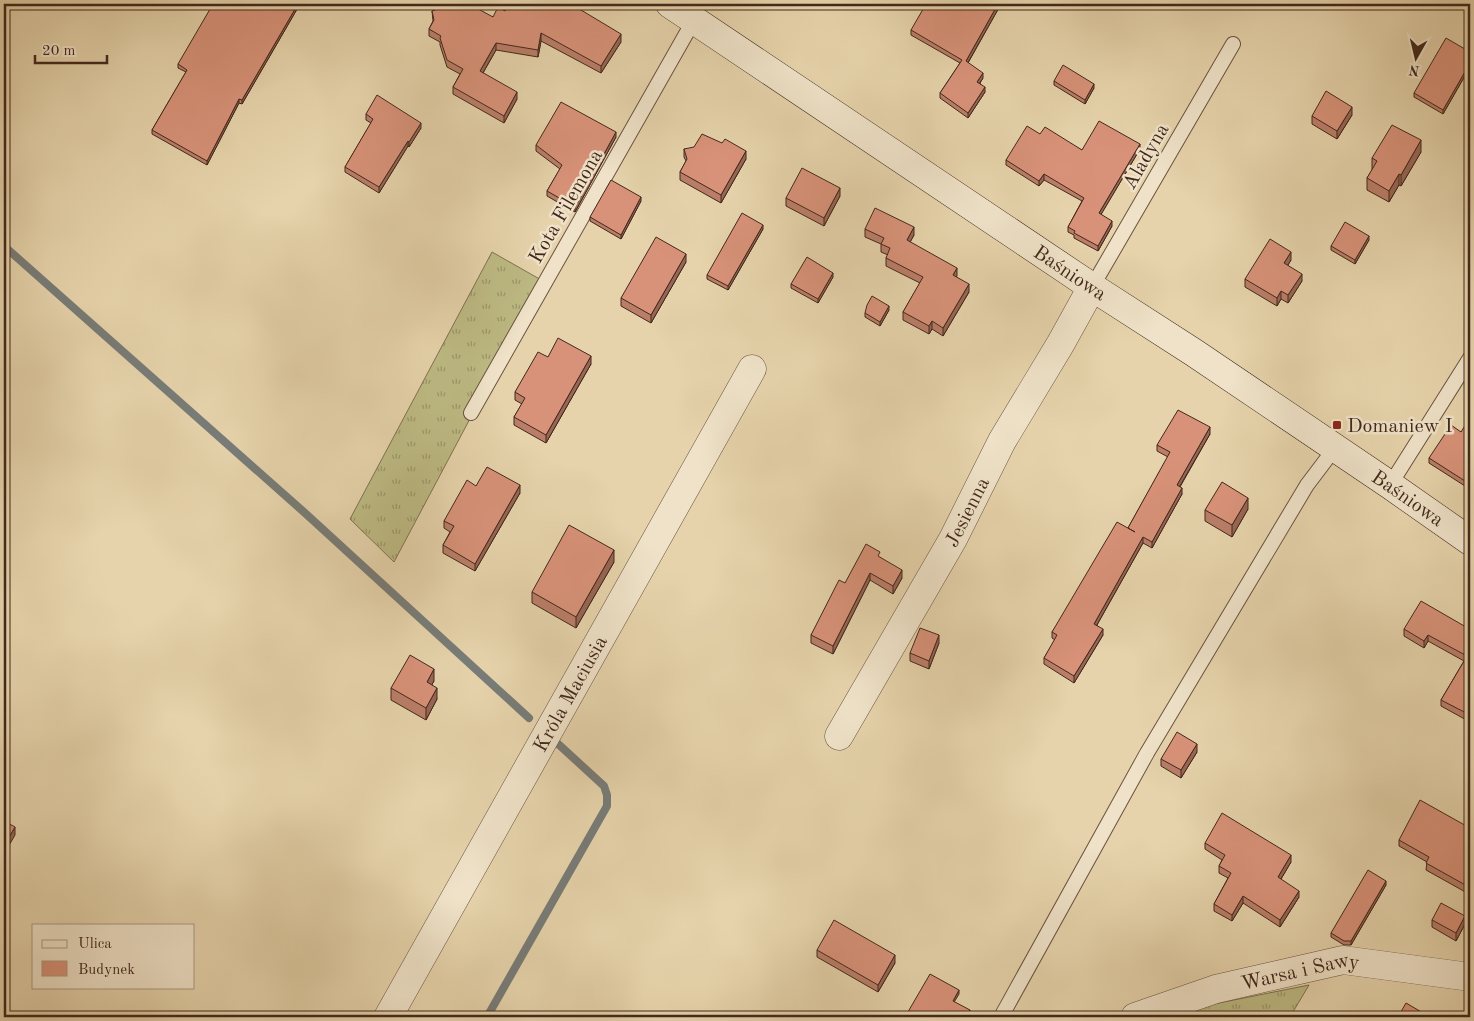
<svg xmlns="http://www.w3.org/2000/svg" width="1474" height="1021" viewBox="0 0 1474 1021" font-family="'Old Standard TT',serif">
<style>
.grass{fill:url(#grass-tufts);stroke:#807150}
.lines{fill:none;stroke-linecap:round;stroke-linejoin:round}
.stream{stroke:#787c78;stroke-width:8}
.service-casing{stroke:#6b5340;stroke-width:16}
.minor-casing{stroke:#6b5340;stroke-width:29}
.secondary-casing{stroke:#42281c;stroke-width:29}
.service{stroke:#efe2c8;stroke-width:14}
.minor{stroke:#efe2c8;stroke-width:28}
.secondary{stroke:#efe2c8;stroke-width:28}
.wall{fill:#ba7e68;stroke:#42281c}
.shaded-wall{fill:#976655;stroke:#42281c}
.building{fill:#d89279;stroke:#42281c}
.poi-dot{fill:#8f2418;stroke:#efe2c8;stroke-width:2}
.labels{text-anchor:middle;stroke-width:5;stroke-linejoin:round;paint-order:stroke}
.street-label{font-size:20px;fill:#42281c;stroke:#efe2c8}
.poi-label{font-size:20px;fill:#42281c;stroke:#efe2c8;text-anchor:start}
</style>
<defs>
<pattern id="grass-tufts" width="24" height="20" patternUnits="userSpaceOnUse" patternTransform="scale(1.25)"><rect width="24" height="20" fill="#bdba83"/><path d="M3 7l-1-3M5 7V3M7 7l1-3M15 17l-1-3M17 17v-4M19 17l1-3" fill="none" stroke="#9b976a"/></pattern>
</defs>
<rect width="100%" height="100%" fill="#e6d3ab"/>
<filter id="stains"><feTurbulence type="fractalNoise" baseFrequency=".004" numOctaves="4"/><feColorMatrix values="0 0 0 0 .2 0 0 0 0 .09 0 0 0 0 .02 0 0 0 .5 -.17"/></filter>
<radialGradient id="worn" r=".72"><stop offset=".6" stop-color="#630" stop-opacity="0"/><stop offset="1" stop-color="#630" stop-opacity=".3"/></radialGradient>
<!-- grass -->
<g class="grass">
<polygon points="492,252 543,281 394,562 350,519"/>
<polygon points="1309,985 1290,1017 1193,1017 1199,1007"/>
</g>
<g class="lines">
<!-- stream -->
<g class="stream">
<polyline points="4,246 305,513 529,718"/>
<polyline points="487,1017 607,806 607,795 604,786 556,742"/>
</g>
<defs>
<g id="service">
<polyline points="1092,287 1233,44"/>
<polyline points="471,413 694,20"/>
<polyline points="1390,485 1470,358"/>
<polyline points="1001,1017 1147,753 1307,485 1335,448"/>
</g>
<g id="minor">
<path id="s1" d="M839 736 953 539 1002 441 1061 343 1092 287"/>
<path id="s2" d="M388 1017 752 369"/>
<path id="s3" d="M1135 1017 1216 989 1343 960 1470 977"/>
</g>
<g id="secondary">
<path id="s4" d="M670 4 1092 287 1193 352 1390 485 1470 541"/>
</g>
</defs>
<!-- service casing -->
<use href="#service" class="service-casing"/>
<!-- minor casing -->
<use href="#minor" class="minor-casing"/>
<!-- secondary casing -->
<use href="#secondary" class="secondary-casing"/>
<!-- service -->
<use href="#service" class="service"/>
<!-- minor -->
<use href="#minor" class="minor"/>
<!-- secondary -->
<use href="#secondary" class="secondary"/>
</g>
<!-- wall -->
<g class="wall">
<polygon points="300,4 242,104 239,103 207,165 152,134 152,130 186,72 178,68 178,64"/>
<polygon points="1001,4 968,63 983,78 980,83 985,92 968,118 940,98 940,93 960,63 911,35 911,30"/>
<polygon points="432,11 493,17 505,11 621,42 601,73 541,41 538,57 496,50 483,73 517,99 504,123 453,94 453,87 460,74 447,67 440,45 440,42 429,36 429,29 433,21"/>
<polygon points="1470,52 1470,67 1443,114 1414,97 1414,93"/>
<polygon points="1054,81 1094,88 1085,104 1054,85"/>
<polygon points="366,114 421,128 409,147 408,146 379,193 345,172 345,167 371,123 366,120"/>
<polygon points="1352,115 1337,139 1312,124 1312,116"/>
<polygon points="1040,134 1082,150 1140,149 1101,214 1112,226 1098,251 1074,238 1074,235 1068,232 1068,227 1082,201 1044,180 1039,186 1006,165 1006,160"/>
<polygon points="616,137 575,212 547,196 547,191 560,169 536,151 536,145"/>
<polygon points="684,149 746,159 721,203 680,180 680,172 686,161 684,157"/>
<polygon points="1421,152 1401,186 1399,185 1389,202 1367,190 1367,178 1372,170 1372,158"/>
<polygon points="840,196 824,226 786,206 786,198"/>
<polygon points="641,201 621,239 590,221 590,217"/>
<polygon points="763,229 728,290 707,279 707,275"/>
<polygon points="865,229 914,235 910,242 957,276 956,277 969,292 943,336 932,329 929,334 903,320 903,312 920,283 886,266 886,258 888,255 881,252 881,244 865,237"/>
<polygon points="1369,240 1355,264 1331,250 1331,246"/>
<polygon points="1291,260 1288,265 1302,281 1288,303 1281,299 1277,306 1245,287 1245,279"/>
<polygon points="686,262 651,323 621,306 621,298"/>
<polygon points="833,277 818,303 791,288 791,284"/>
<polygon points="889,310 880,326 865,317 865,313"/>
<polygon points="548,357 591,364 546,443 514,425 514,417 522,404 515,400 515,392"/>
<polygon points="1470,426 1465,486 1429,463 1429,458 1461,432"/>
<polygon points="1210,434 1180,487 1182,494 1152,548 1143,543 1097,625 1103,635 1074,683 1044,664 1044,658 1055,640 1052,638 1052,632 1128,528 1168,457 1157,451 1157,445"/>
<polygon points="476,486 520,493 475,571 443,553 443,545 450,532 444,528 444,521"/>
<polygon points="1248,509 1232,537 1205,521 1205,510"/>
<polygon points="880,557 902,578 893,594 870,580 833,654 811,643 811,635 845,583"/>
<polygon points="614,562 576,628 532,603 532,592"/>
<polygon points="1470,620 1470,722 1441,706 1441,700 1464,661 1428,641 1424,648 1404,636 1404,629 1466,627"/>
<polygon points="939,643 929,669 910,661 910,653"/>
<polygon points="434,681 432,684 437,699 426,720 391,700 391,688"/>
<polygon points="1197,752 1181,778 1161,766 1161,759"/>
<polygon points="1470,828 1469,894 1426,870 1427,862 1399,846 1399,840"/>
<polygon points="1205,843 1291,862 1281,879 1299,897 1280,927 1243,903 1232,921 1214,911 1214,904 1228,878 1219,873 1219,866 1222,860 1205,849"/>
<polygon points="1386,885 1351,945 1344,945 1331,937 1331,933"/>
<polygon points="1432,920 1465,924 1456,941 1432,927"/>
<polygon points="817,950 895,963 878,992 817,957"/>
</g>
<!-- shaded-wall -->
<g class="shaded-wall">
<polygon points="298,4 300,4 242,104 242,100"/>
<polygon points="998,4 1001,4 966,66 966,61"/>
<polygon points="541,33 541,41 538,57 538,50"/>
<polygon points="621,34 621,42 601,73 601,66"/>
<polygon points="496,43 496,50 480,78 480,71"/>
<polygon points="1470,63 1470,67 1443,114 1443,110"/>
<polygon points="983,73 983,78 977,87 977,82"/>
<polygon points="1094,84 1094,88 1085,104 1085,100"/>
<polygon points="985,87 985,92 968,118 968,113"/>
<polygon points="517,92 517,99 504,123 504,116"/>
<polygon points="239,99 239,103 207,165 207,161"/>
<polygon points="1352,107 1352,115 1337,139 1337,131"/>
<polygon points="421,123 421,128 409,147 409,142"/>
<polygon points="616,132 616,137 575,212 575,207"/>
<polygon points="1421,140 1421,152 1401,186 1401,175"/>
<polygon points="408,141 408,146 379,193 379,187"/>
<polygon points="1140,144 1140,149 1099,218 1099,213"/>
<polygon points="746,151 746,159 721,203 721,195"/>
<polygon points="1044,174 1044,180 1039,186 1039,181"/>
<polygon points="1399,174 1399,185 1389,202 1389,191"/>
<polygon points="840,188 840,196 824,226 824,218"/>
<polygon points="641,197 641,201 621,239 621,235"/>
<polygon points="1112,221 1112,226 1098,251 1098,246"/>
<polygon points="763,225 763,229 728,290 728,286"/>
<polygon points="914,227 914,235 907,248 907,240"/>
<polygon points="1369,236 1369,240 1355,264 1355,260"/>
<polygon points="1291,252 1291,260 1284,271 1284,263"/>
<polygon points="686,254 686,262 651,323 651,315"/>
<polygon points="957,268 957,276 953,283 953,275"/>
<polygon points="833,273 833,277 818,303 818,299"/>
<polygon points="1302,274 1302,281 1288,303 1288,295"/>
<polygon points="969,284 969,292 943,336 943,328"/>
<polygon points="1281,291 1281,299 1277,306 1277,298"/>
<polygon points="889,306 889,310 880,326 880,322"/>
<polygon points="932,321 932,329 929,334 929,326"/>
<polygon points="591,356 591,364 546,443 546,435"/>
<polygon points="1210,427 1210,434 1177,491 1177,485"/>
<polygon points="1470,473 1470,478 1465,486 1465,481"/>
<polygon points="520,485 520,493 475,571 475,564"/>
<polygon points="1182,488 1182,494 1152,548 1152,542"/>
<polygon points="1248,498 1248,509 1232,537 1232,525"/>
<polygon points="1143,537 1143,543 1094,630 1094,624"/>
<polygon points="614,550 614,562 576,628 576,617"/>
<polygon points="902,570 902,578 893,594 893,586"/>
<polygon points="870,573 870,580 833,654 833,646"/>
<polygon points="1103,629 1103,635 1074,683 1074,676"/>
<polygon points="939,635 939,643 929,669 929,661"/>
<polygon points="1428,635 1428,641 1424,648 1424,641"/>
<polygon points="434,669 434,681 427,693 427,682"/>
<polygon points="437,688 437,699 426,720 426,708"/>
<polygon points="1197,744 1197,752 1181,778 1181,770"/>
<polygon points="15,827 15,835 4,854 4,846"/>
<polygon points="1291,855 1291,862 1278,884 1278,877"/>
<polygon points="1386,881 1386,885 1351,945 1351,941"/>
<polygon points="1299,891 1299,897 1280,927 1280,920"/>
<polygon points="1243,896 1243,903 1232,921 1232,915"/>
<polygon points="1465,916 1465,924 1456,941 1456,933"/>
<polygon points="895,955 895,963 878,992 878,985"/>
<polygon points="959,990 959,994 953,1004 953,1001"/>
<polygon points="970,1010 970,1014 968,1017 966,1017"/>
</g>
<!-- building -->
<g class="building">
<polygon points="213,4 298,4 242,100 239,99 207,161 152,130 187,70 178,64"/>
<polygon points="443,4 469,4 493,17 498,7 505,11 509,4 571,4 621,34 601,66 541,33 538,50 496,43 480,71 517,92 504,116 453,87 463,69 447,60 440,38 441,36 429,29 434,20 432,11 440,8"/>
<polygon points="926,4 998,4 966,61 983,73 977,82 985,87 968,113 940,93 962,60 911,30"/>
<polygon points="1446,38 1470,52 1470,63 1443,110 1414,93"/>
<polygon points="1063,65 1094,84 1085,100 1054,81"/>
<polygon points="1326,91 1352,107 1337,131 1312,116"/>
<polygon points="377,95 421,123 409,142 408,141 379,187 345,167 373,119 366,114"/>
<polygon points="561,102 616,132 575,207 547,191 562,165 536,145"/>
<polygon points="1099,121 1140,144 1099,213 1112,221 1098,246 1074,233 1075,231 1068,227 1084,198 1044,174 1039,181 1006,160 1027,126 1040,134 1045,127 1082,150"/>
<polygon points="1392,125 1421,140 1401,175 1399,174 1389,191 1367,178 1377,161 1372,158"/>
<polygon points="702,134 722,143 725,139 746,151 721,195 680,172 687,159 684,149 694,147"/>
<polygon points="802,168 840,188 824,218 786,198"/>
<polygon points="611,180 641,197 621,235 590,217"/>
<polygon points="875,208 914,227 907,240 957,268 953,275 969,284 943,328 932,321 929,326 903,312 923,277 886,258 890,248 881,244 884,238 865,229"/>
<polygon points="742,213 763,225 728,286 707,275"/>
<polygon points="1345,222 1369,236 1355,260 1331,246"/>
<polygon points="656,237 686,254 651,315 621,298"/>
<polygon points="1270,239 1291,252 1284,263 1302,274 1288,295 1281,291 1277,298 1245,279"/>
<polygon points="807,257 833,273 818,299 791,284"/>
<polygon points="872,296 889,306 880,322 865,313 867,305"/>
<polygon points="558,338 591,356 546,435 514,417 525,398 515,392 538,352 548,357"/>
<polygon points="1178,410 1210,427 1177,485 1182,488 1152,542 1143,537 1094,624 1103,629 1074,676 1044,658 1057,635 1052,632 1117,522 1135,532 1128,528 1170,452 1157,445"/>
<polygon points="1466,424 1470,426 1470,473 1465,481 1429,458 1451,425 1461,432"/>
<polygon points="487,467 520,485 475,564 443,545 454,526 444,521 467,480 476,486"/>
<polygon points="1222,482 1248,498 1232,525 1205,510"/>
<polygon points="569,525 614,550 576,617 532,592"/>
<polygon points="866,544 880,552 878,556 902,570 893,586 870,573 833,646 811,635 839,580 845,583"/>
<polygon points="1421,601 1466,627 1470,620 1470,715 1441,700 1467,656 1428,635 1424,641 1404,629"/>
<polygon points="920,628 939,635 929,661 910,653"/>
<polygon points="410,655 434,669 427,682 437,688 426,708 391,688"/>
<polygon points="1177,732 1197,744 1181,770 1161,759"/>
<polygon points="1420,800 1470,828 1470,885 1469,887 1426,863 1429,857 1399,840"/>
<polygon points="1222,813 1291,855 1278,877 1299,891 1280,920 1243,896 1232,915 1214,904 1231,873 1219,866 1225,855 1205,843"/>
<polygon points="4,821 15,827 4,846"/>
<polygon points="1368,870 1386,881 1351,941 1344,941 1331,933"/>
<polygon points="1441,903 1465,916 1456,933 1432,920"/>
<polygon points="834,920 895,955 878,985 817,950"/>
<polygon points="930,974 959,990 953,1001 970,1010 966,1017 905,1017"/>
<polygon points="1406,1003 1430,1017 1398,1017"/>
</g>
<!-- markers -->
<rect class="poi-dot" x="1332" y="420" width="10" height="10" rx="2.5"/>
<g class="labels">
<!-- street labels -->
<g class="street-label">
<text transform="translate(1145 156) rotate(-60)" y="7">Aladyna</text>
<text transform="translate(565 206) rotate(-60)" y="7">Kota Filemona</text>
<text dy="7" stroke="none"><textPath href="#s4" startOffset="482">Baśniowa</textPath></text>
<text dy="7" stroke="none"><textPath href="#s4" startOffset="888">Baśniowa</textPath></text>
<text dy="7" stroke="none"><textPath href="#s1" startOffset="258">Jesienna</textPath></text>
<text dy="7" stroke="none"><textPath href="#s2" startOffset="371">Króla Maciusia</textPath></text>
<text dy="7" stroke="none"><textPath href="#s3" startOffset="172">Warsa i Sawy</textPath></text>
</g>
<!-- poi labels -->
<g class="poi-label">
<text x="1347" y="432">Domaniew I</text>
</g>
</g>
<!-- margin -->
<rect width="1474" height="1021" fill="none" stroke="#e6d3ab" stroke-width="20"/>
<rect x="5" y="5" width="1464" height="1011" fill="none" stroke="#42281c" stroke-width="2.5"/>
<rect x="10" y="10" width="1454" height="1001" fill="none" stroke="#42281c"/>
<!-- legend -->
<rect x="32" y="924" width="162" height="65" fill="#efe2c8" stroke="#aa9883"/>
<rect x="42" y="940" width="25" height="8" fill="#efe2c8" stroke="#aa9883"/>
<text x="78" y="948" font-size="15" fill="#42281c">Ulica</text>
<rect x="42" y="961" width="25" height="15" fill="#d89279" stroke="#aa9883"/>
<text x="78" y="974" font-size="15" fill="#42281c">Budynek</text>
<!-- north arrow -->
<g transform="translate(1416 58) rotate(188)" stroke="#efe2c8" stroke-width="4" paint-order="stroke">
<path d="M0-4L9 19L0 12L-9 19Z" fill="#42281c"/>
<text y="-8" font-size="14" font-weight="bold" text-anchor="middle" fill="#42281c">N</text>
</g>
<!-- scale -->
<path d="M35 55v8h72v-8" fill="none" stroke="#42281c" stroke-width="2.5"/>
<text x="42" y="55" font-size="15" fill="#42281c" stroke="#efe2c8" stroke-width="4" paint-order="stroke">20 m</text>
<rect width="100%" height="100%" filter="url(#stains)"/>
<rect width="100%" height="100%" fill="url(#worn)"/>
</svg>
